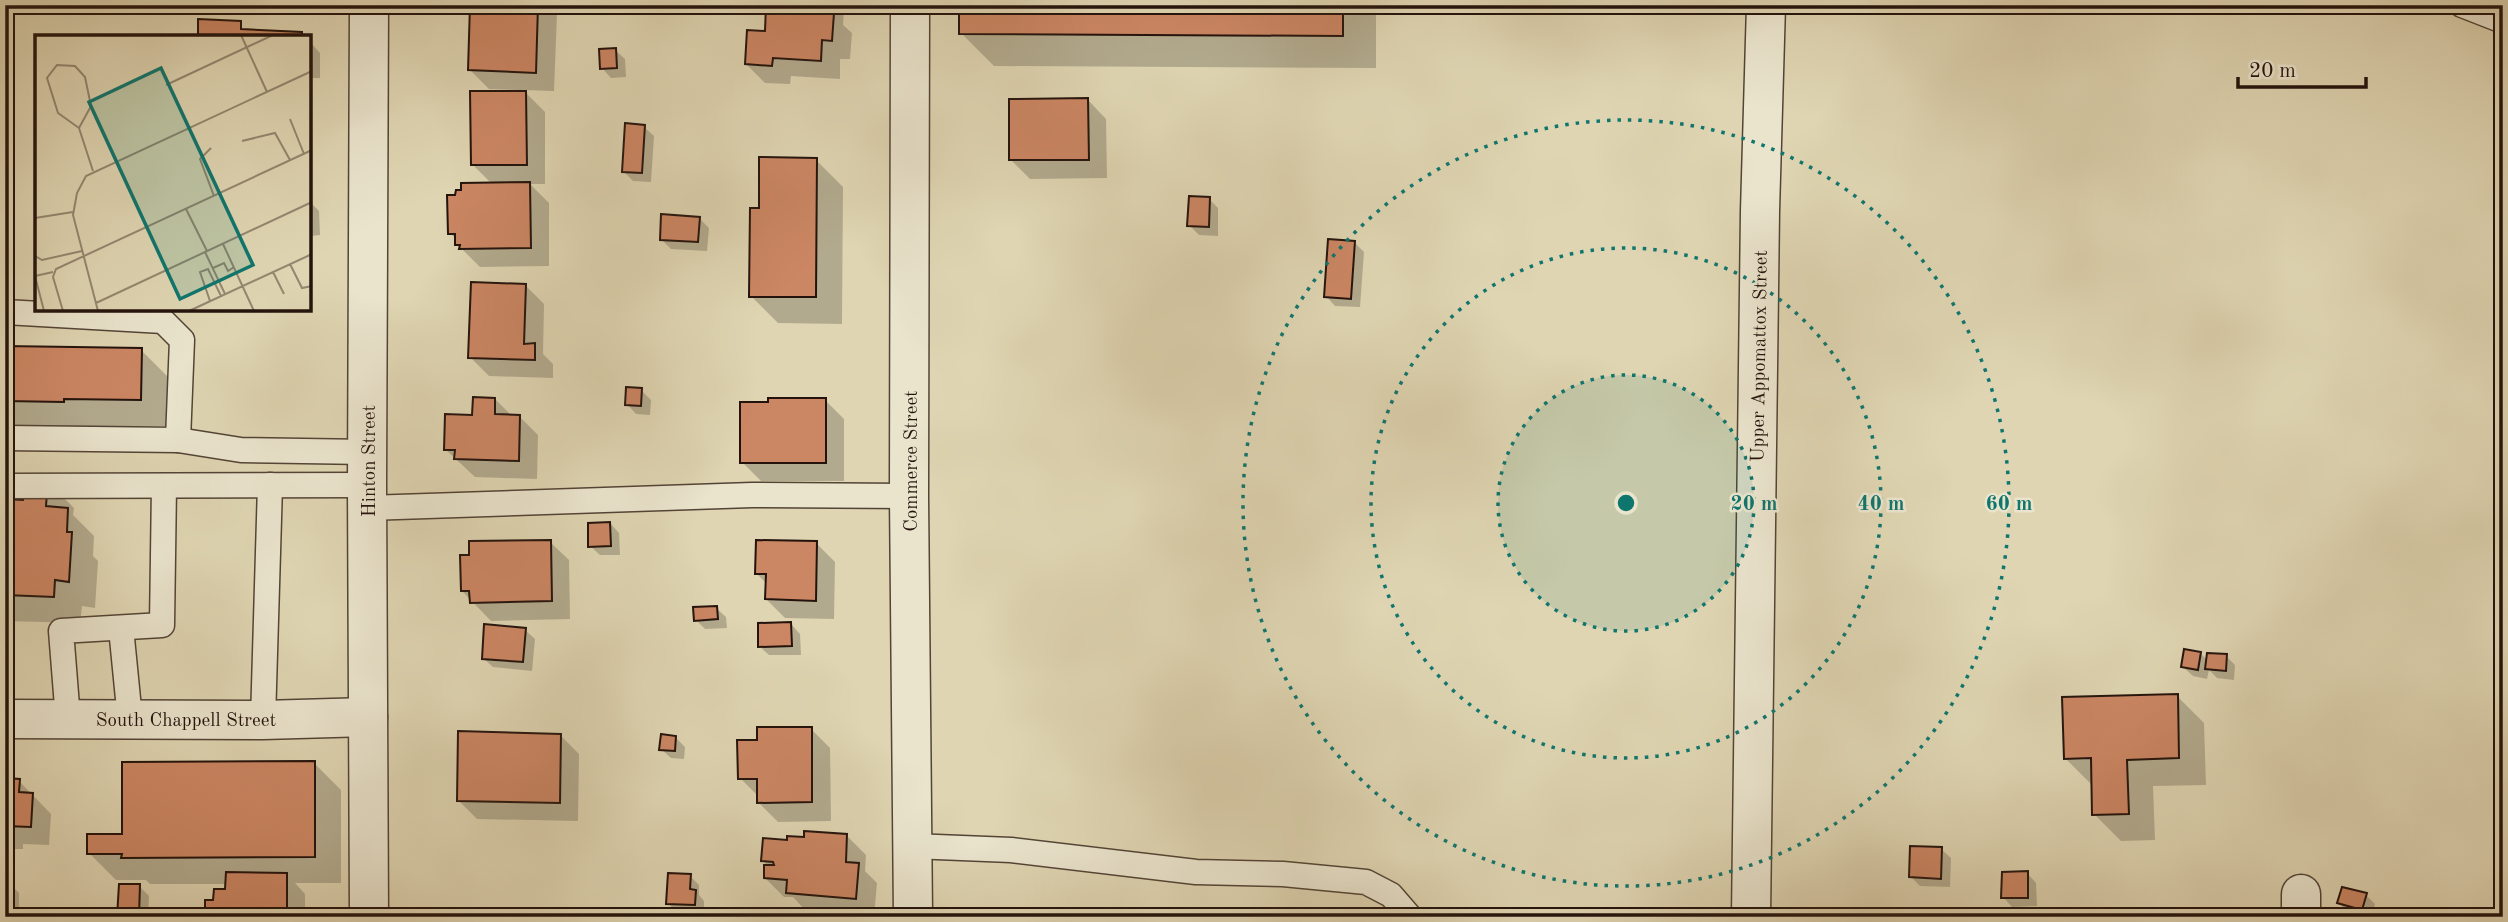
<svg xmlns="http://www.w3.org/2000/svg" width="2508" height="922" viewBox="0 0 2508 922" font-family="'Old Standard TT',serif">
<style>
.shadow{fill:#0003}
.building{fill:#cb8663;stroke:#24130d;stroke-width:2}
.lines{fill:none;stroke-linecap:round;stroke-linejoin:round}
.service-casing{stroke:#534436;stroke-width:27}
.minor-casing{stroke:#534436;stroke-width:41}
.service{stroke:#eae4cd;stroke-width:24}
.minor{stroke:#eae4cd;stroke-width:38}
.ring{fill:none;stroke:#0f766e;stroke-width:3.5;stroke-dasharray:3.5 7}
.labels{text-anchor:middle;stroke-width:5;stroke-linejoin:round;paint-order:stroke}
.street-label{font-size:19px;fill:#24130d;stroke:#eae4cd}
.inset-road{fill:none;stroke:#948770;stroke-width:2}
.view{fill:#0f766e;fill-opacity:0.15;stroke:#0f766e;stroke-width:3.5}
.inset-edge{fill:none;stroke:#24130d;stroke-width:3.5}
.centre{fill:#0f766e;stroke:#eae4cd;stroke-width:3.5}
.ring-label{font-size:21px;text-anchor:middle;font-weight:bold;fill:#0f766e;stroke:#eae4cd;stroke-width:5;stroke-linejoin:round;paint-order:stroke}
</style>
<rect width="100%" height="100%" fill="#dfd5b2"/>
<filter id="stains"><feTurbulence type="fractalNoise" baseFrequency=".00286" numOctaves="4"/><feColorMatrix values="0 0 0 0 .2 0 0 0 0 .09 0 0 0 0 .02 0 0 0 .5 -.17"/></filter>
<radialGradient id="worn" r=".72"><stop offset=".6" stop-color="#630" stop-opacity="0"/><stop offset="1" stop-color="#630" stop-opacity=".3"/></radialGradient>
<!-- shadow -->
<g class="shadow">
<polygon points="472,5 548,5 557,14 554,91 523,90 545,112 545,184 530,184 549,203 549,266 480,267 457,244 457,240 450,233 492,184 473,165 519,93 519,90 489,89 470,70"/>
<polygon points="768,5 840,5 844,9 843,25 852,33 850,59 840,59 840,79 791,76 790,84 765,83 746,64 767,33"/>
<polygon points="961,5 1376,5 1376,68 994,66 961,33"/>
<polygon points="310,42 320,53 320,78 310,78"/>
<polygon points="615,50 625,59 626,77 611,78 602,68"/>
<polygon points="1088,100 1106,119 1107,178 1030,179 1011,160"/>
<polygon points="644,127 654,136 651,182 633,181 623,171"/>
<polygon points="816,160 843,187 842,324 778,323 751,296"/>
<polygon points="1209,199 1218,208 1218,236 1199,235 1189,225"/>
<polygon points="310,202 319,211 320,235 310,236"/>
<polygon points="699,218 709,228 707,251 671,249 661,239"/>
<polygon points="1355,243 1364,252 1360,307 1335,306 1326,296"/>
<polygon points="525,285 544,304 543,354 553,364 553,378 489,376 470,357"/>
<polygon points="5,348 141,350 168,377 167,426 12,427 5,421"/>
<polygon points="641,390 651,400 650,415 636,414 627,404"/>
<polygon points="495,399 512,416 519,416 538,435 537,479 475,477 445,449 474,417"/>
<polygon points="825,400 844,419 844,481 761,481 742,462"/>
<polygon points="47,481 74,508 73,515 94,536 93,556 98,561 95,608 82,606 80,623 5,621 5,501 25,502"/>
<polygon points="610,523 619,533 620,555 600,555 590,546"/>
<polygon points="550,542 569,560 570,619 491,621 462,591"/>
<polygon points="816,543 835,562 834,619 785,618 766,599 767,584 756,573"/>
<polygon points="716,608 726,617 727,628 705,629 696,620"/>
<polygon points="791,624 800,634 801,655 769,655 759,646"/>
<polygon points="525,630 535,639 532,671 493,667 483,658"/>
<polygon points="2200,653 2208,661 2226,656 2235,665 2234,680 2217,678 2209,670 2207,679 2193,676 2183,667"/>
<polygon points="2177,696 2204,723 2206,785 2153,786 2155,840 2121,841 2094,814 2092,785 2065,758"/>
<polygon points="811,729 830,748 831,821 778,822 759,803 759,797 740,778 759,742"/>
<polygon points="560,735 579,754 578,821 477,819 458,800"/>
<polygon points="675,737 685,747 684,759 671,758 661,749"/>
<polygon points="314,763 341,790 341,883 295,883 305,894 305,917 210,917 207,914 215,902 227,891 227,884 150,884 146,880 116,880 89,853 124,835"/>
<polygon points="5,780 19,781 51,814 49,845 23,844 23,849 5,849"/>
<polygon points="847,836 866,855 865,871 877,883 874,917 807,912 793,897 784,897 765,878 766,864 762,861 789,842"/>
<polygon points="1941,849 1951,858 1950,887 1920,886 1911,877"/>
<polygon points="2027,873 2036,883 2037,906 2012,907 2003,897"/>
<polygon points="690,876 699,885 699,895 704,901 704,914 677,913 668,903"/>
<polygon points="5,879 19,893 19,917 5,917"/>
<polygon points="139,886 149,896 148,917 119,917"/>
<polygon points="2366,895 2375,904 2372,917 2348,912 2339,903"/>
</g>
<!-- building -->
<g class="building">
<polygon points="470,5 538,5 536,73 468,70"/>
<polygon points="766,5 825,5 824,12 834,13 832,41 822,40 821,61 773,58 772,66 745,64 747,30 765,31"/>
<polygon points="959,5 1343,5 1343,36 959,34"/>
<polygon points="198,19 241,21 241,29 302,32 302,37 198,37"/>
<polygon points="616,48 617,68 600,69 599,49"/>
<polygon points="470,91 526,91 527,165 471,165"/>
<polygon points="1088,98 1089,160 1009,160 1009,99"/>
<polygon points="625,123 645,125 642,173 622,172"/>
<polygon points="759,157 817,158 816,297 749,297 750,208 759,208"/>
<polygon points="530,182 531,248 459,249 460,245 455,245 455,234 448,234 447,195 455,195 456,190 461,190 461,183"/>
<polygon points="1189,196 1210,197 1209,227 1187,226"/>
<polygon points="661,214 700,217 698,242 660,240"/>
<polygon points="1328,239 1355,241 1351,299 1324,297"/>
<polygon points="471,282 526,284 524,344 535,343 535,360 468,358"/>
<polygon points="5,346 142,348 141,400 64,399 64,402 5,401"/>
<polygon points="626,387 642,388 641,406 625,405"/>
<polygon points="473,397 495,398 495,414 520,415 519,461 454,459 455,450 444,450 445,414 472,415"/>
<polygon points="768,398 826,398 826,463 740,463 740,402 768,402"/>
<polygon points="25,478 48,479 46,506 68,508 67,532 72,532 69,582 55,580 54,597 5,595 5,499 23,500"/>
<polygon points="610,522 611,546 588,547 588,523"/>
<polygon points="551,540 552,601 470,603 469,591 461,591 460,555 469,555 469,541"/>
<polygon points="756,540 817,541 816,601 765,599 766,574 755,574"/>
<polygon points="717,606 718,619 694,621 693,607"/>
<polygon points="791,622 792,646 758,647 758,623"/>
<polygon points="484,624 526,628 523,662 482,659"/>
<polygon points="2184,649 2201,652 2198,670 2181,667"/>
<polygon points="2207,653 2227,654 2226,671 2205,669"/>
<polygon points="2178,694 2179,758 2127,760 2129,814 2092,815 2091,758 2064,759 2062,697"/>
<polygon points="757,727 812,727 812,802 757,803 757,779 738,779 737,740 757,740"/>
<polygon points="458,731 561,734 560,803 457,801"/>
<polygon points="661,734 676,736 675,751 659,750"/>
<polygon points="315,761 315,857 121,858 122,854 87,854 87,834 122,834 122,762"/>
<polygon points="5,778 20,779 19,792 33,793 31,827 5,826"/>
<polygon points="804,831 847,834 846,862 859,863 856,899 786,893 787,880 764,878 764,865 774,865 773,862 761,861 763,838 787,840 787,836 804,837"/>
<polygon points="1910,846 1942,847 1941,879 1909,877"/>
<polygon points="2028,871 2028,898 2001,898 2002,872"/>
<polygon points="226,872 287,873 287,917 214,917 214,915 205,915 205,900 213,900 214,889 225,889"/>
<polygon points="668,873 691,874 690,889 696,890 695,905 666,904"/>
<polygon points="119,884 140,884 139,917 117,917"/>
<polygon points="2342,887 2367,893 2362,910 2337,903"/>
</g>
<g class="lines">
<defs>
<g id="service">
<polyline points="2462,5 2503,21"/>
<polyline points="5,312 163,321 182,340 178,440 5,438"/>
<polyline points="178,440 241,450 368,452"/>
<polyline points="5,486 367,485"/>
<polyline points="367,508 752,495 909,496"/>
<polyline points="121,628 130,719"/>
<polyline points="68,719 61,631 162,625 164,486"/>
<polyline points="263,720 270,485"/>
<polyline points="912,846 1011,850 1196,872 1283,874 1366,882 1391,895 1410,917"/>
</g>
<g id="minor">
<polyline points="369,5 367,485 369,917"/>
<polyline points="910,5 909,496 913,917"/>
<polyline points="5,719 263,720 368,717"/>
<polyline points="1751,917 1760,211 1766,5"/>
<polyline points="2301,917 2301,894"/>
</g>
</defs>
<!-- service casing -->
<use href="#service" class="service-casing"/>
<!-- minor casing -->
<use href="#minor" class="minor-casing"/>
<!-- service -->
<use href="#service" class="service"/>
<!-- minor -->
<use href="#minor" class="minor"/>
</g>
<!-- distance rings -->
<circle cx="1626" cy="503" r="128" fill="#0f766e" fill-opacity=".12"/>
<g class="ring">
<circle cx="1626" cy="503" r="128"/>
<circle cx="1626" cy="503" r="255"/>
<circle cx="1626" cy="503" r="383"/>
</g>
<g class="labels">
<!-- street labels -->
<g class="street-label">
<text transform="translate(1758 356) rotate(-89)" y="7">Upper Appomattox Street</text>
<text transform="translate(368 461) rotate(-90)" y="7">Hinton Street</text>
<text transform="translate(910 461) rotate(-90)" y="7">Commerce Street</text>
<text x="186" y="726">South Chappell Street</text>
</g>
</g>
<!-- overview -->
<g transform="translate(35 35)">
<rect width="276" height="276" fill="#dfd5b2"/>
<path class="inset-road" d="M206 0 232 57M131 50 238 0M255 84 269 119M44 93 56 71 50 42 40 31 22 30 12 43 23 78 44 93 58 136M207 106 240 98 255 125M176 113 165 124 179 161M151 174 172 216M0 183 38 177M188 209 219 276M170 217 190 259M0 221 7 225 47 216M255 229 267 253 277 251M178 233 189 228 193 236 199 232M238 237 249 259M175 266 165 237 173 234 186 261M61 268 277 167M9 276 0 241 18 237M28 276 18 242 21 234 277 115M63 276 38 180 42 158 51 141 277 36M154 276 277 219"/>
<path class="view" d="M126 33 218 230 145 264 54 67Z"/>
<rect width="276" height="276" class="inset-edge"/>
</g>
<circle cx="1626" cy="503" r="10" class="centre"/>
<g class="ring-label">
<text x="1754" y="510">20 m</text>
<text x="1881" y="510">40 m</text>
<text x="2009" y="510">60 m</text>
</g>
<!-- margin -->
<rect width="2508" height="922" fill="none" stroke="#dfd5b2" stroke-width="28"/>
<rect x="7" y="7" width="2494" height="908" fill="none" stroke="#24130d" stroke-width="3.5"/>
<rect x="14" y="14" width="2480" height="894" fill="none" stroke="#24130d" stroke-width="2"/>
<!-- scale -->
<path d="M2238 77v10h128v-10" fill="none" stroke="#24130d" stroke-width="3.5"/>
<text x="2249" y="77" font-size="21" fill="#24130d" stroke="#eae4cd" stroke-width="5" paint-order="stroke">20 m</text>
<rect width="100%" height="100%" filter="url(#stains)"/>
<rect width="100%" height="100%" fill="url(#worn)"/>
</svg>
